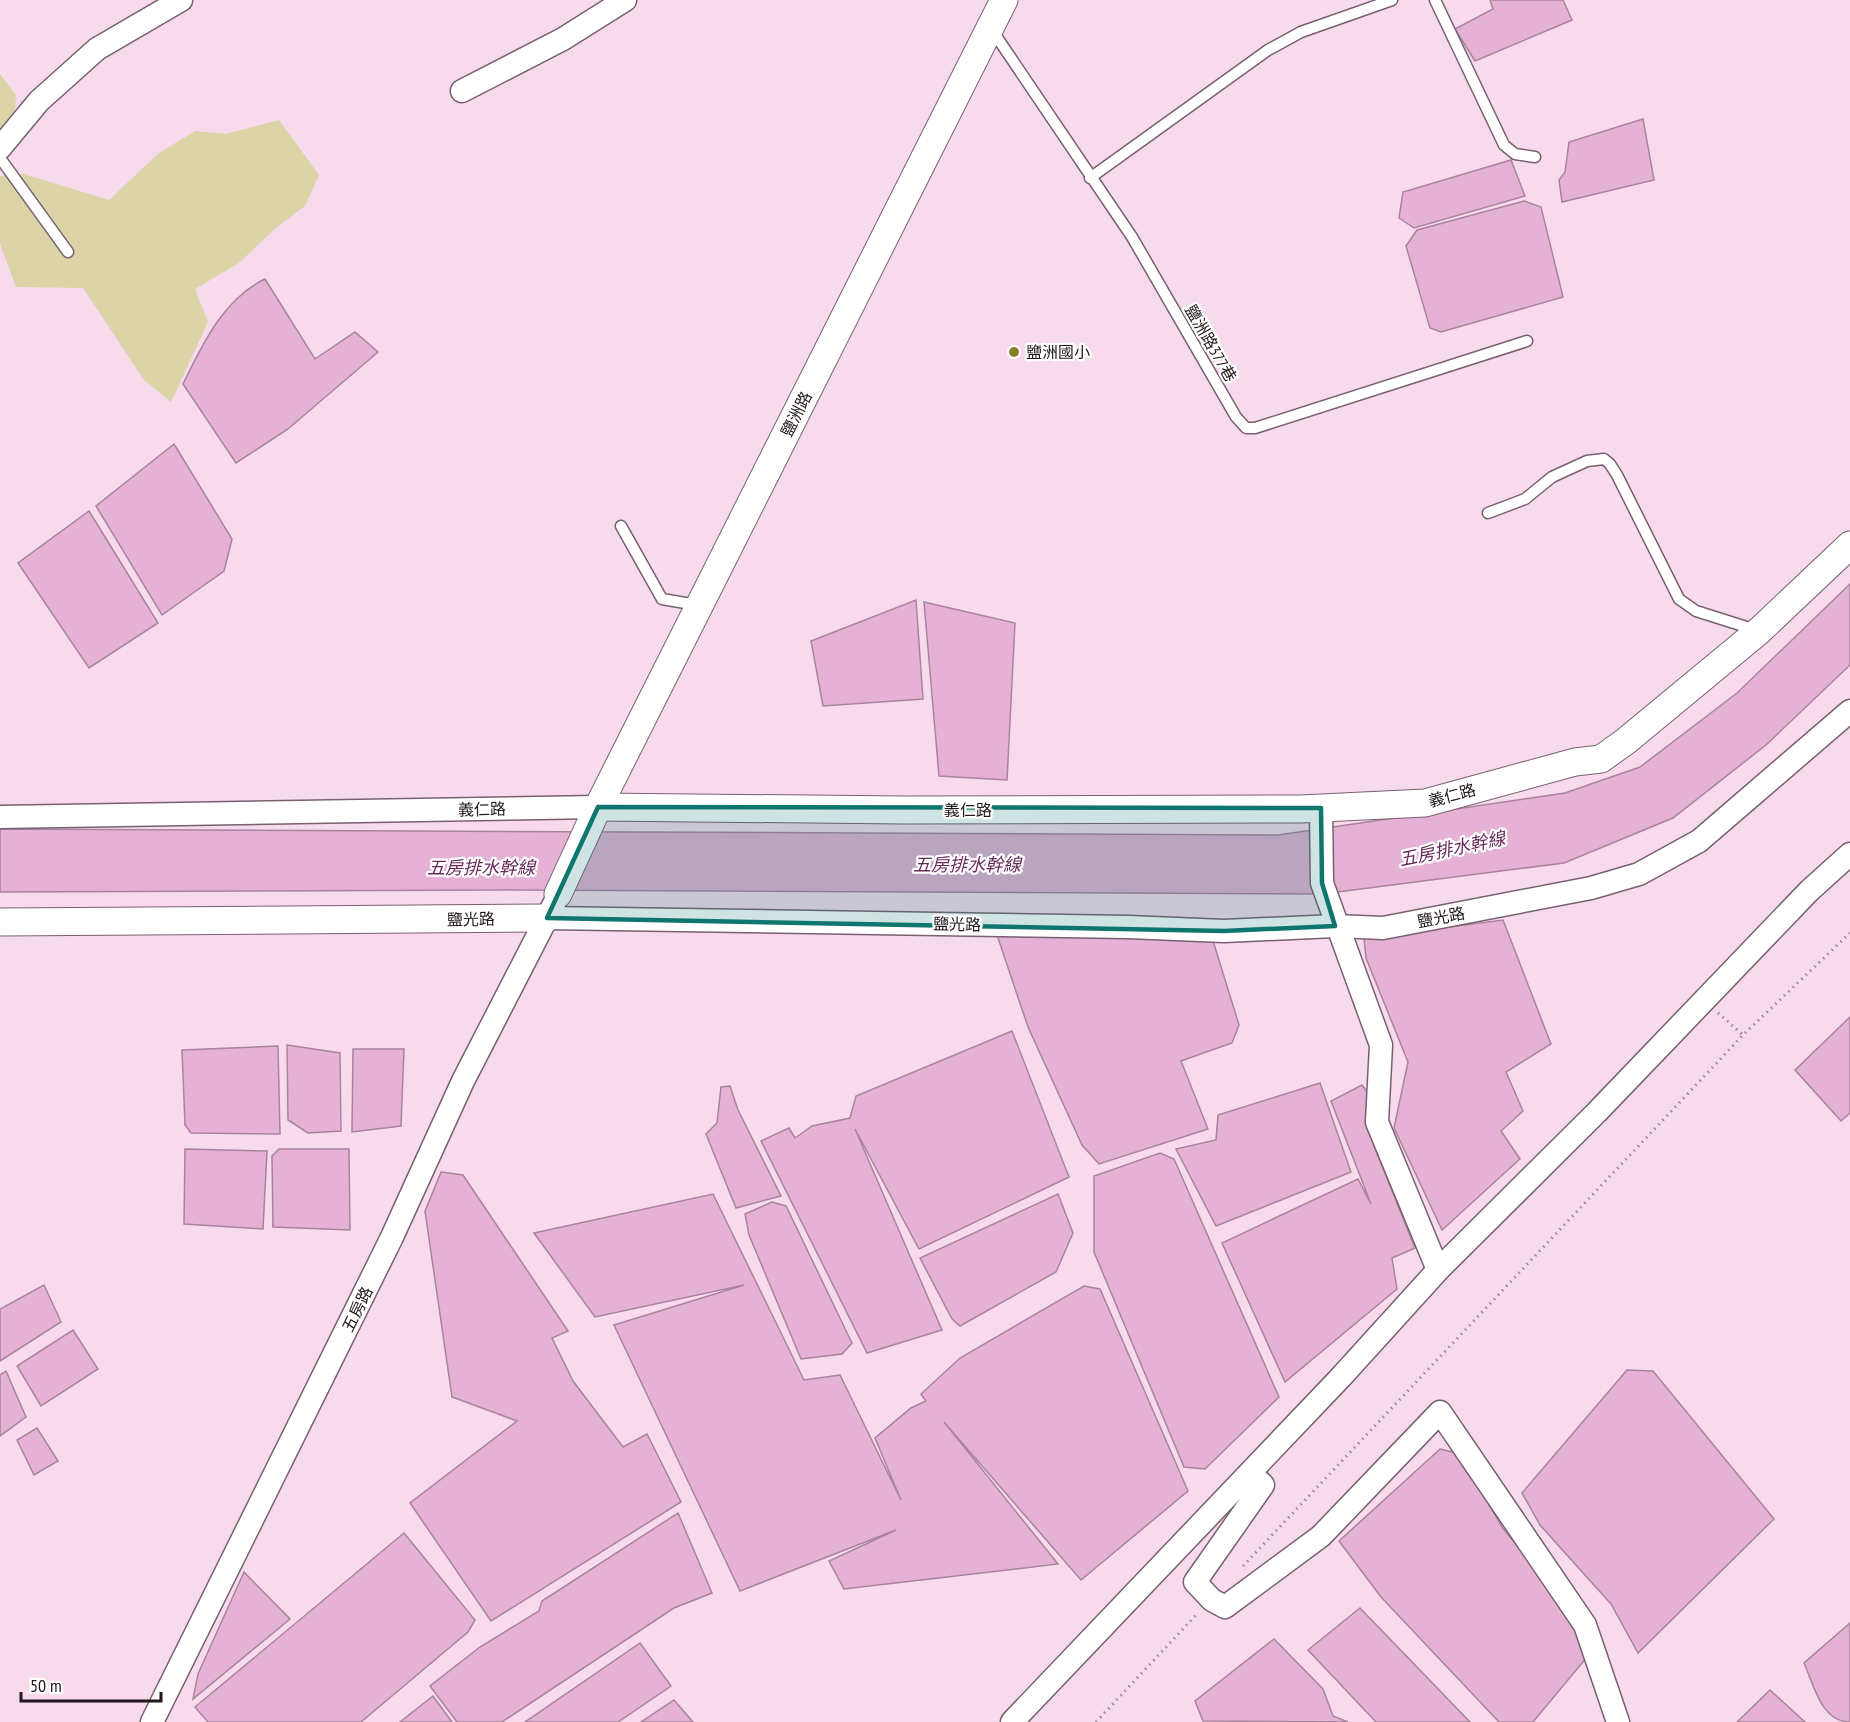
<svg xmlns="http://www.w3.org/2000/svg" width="1850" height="1722" viewBox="0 0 1850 1722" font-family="'PT Sans Narrow','Noto Sans TC',sans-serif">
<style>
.green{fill:#dad4a7}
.water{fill:#e5b1d4;stroke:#aa839d;stroke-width:1.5}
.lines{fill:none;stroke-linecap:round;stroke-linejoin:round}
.service-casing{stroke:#786071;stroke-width:13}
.minor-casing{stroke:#786071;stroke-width:25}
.tertiary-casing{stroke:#786071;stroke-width:29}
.path{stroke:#9f8a98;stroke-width:3;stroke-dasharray:1.5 4.5;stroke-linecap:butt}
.service{stroke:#fff;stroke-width:10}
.minor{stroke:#fff;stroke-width:22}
.tertiary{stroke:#fff;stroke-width:27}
.marked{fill:#0f766e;fill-opacity:0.2;stroke:#0f766e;stroke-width:4.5;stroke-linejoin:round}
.poi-dot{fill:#8a7e24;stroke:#fff;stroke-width:2}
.labels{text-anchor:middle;stroke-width:4.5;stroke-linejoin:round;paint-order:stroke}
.street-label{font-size:16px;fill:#21171e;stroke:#fff}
.poi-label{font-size:16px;fill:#21171e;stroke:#fff;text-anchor:start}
.water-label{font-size:18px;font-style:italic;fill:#682b58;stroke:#fff}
</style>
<rect width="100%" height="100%" fill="#f7dbed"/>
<!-- green -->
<g class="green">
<polygon points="0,74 16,95 14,125 0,138"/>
<polygon points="279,120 319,175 305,206 276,228 239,263 195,289 208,322 171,402 144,380 83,288 16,287 0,244 0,176 24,174 109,200 159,153 195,131 226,134"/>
</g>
<!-- water -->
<g class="water">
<polygon points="1490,0 1563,0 1572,20 1475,61 1455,29 1493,9"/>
<polygon points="1643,119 1654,180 1562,202 1559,180 1565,172 1569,142"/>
<polygon points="1511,160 1525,196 1414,228 1399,218 1403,192"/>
<polygon points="1524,201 1541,207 1563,297 1441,332 1430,328 1406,246 1417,230"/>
<path d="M265 279 315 359 355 332 378 352 288 429 236 463 183 384C202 345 224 298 265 279Z"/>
<polygon points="174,444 232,539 224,571 162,615 96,506"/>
<polygon points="89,511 158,623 89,668 18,563"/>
<polygon points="1850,584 1850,665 1766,745 1673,818 1564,863 1322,894 503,890 0,892 0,829 1278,835 1565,793 1640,767 1737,693"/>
<polygon points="916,600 923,699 823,706 811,641"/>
<polygon points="924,602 1015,623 1007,780 939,776"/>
<polygon points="1503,920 1551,1044 1506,1072 1523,1111 1501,1131 1520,1159 1442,1230 1394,1128 1408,1062 1366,958 1364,938"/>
<polygon points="1210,931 1239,1025 1232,1043 1181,1061 1208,1129 1099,1164 1082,1145 1028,1027 997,935"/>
<polygon points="1850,1017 1850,1113 1841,1121 1795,1070"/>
<polygon points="1012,1031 1069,1177 919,1249 855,1129 942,1330 867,1353 761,1141 789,1128 795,1138 812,1126 850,1118 856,1096"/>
<polygon points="287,1045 340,1053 341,1131 308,1133 288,1120"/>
<polygon points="278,1046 280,1134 191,1133 185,1125 182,1050"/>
<polygon points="353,1049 404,1049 401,1126 352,1132"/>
<polygon points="1320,1083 1351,1172 1216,1226 1176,1149 1216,1140 1218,1115"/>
<polygon points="1362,1085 1370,1096 1366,1126 1415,1248 1392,1258 1397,1289 1285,1382 1222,1243 1358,1179 1371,1204 1331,1101"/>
<polygon points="730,1086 738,1110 781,1196 736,1208 706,1134 717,1123 721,1087"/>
<polygon points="185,1149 267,1151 263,1229 184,1224"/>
<polygon points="279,1149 349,1149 350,1230 273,1227 272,1156"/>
<polygon points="1160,1153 1174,1159 1279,1397 1205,1469 1184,1467 1094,1252 1094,1176"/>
<polygon points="441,1172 463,1175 568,1331 552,1338 573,1381 623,1447 647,1434 681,1502 491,1621 410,1503 517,1421 452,1397 425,1211"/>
<polygon points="713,1194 804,1380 840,1375 901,1500 875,1438 911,1408 926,1401 921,1394 960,1358 1084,1286 1100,1289 1188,1491 1081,1580 944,1422 1058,1564 844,1589 829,1561 896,1530 740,1591 614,1325 744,1285 595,1317 534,1233"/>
<polygon points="1058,1194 1073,1233 1056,1272 960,1326 952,1319 920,1258"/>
<polygon points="772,1202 786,1206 852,1343 842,1354 801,1359 749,1235 745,1214"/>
<polygon points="44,1285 61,1322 0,1361 0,1309"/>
<polygon points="73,1330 98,1369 41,1406 17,1366"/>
<polygon points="1627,1370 1653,1371 1774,1519 1638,1653 1611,1604 1540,1525 1522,1493"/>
<polygon points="6,1371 26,1417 0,1436 0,1375"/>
<polygon points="37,1428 58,1461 34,1475 17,1440"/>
<polygon points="1440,1449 1460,1454 1502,1527 1597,1645 1533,1722 1499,1722 1381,1597 1339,1541"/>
<polygon points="678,1513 712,1593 674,1608 502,1722 457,1722 430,1686 480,1647 539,1611 542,1601"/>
<polygon points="404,1533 475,1620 468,1632 361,1722 208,1722 195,1707"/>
<polygon points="244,1572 290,1619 193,1699 198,1674"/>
<polygon points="1360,1608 1470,1722 1376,1722 1308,1650"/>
<path d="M1850 1623V1722C1821 1722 1814 1685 1804 1663Z"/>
<polygon points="1274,1639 1323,1689 1333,1716 1348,1722 1203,1721 1195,1701"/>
<polygon points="640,1643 671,1686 618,1722 525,1722"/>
<polygon points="1770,1690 1805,1722 1737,1722"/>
<polygon points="433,1696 452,1722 400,1722"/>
<polygon points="674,1700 693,1722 641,1722"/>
</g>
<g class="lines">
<defs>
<g id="service">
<polyline points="1435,0 1504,145 1515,154 1535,157"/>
<polyline points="992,30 1132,237 1236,417 1246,428 1255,428 1527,341"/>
<polyline points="0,158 68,252"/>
<polyline points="1090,178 1268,50 1301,32 1392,0"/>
<polyline points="1488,513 1525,499 1552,477 1587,461 1604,459 1610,464 1617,475 1679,599 1696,611 1756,630"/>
<polyline points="621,526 662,599 697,605"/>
</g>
<g id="minor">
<polyline points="462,91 563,39 625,0"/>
<polyline points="0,148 39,101 97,49 181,0"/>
<polyline points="1321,808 1322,883 1381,1045 1377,1122 1438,1270"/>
<polyline points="0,817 598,807"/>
<polyline points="547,918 1128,927 1224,931 1335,926 1383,928 1591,888 1639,874 1699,841 1850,711"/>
<polyline points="1250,1473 1263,1485 1195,1582 1212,1600 1225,1607 1321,1536 1440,1412 1585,1625 1618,1722"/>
<polyline points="152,1722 392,1237 463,1081 554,904"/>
<polyline points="1012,1722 1341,1377 1438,1270 1597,1112 1809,891 1850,854"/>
</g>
<g id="tertiary">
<polyline points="598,807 904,810 1301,809 1425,803 1575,762 1601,759 1626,741 1759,631 1850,545"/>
<polyline points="558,894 598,807 1004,0"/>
<polyline points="0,922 547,918"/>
</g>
</defs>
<!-- service casing -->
<use href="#service" class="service-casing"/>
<!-- minor casing -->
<use href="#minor" class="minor-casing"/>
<!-- tertiary casing -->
<use href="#tertiary" class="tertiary-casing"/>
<!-- path -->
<g class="path">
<polyline points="1718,1013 1743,1035"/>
<polyline points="1243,1566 1743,1035 1850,933"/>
<polyline points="1096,1722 1197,1614"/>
</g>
<!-- service -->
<use href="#service" class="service"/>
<!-- minor -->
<use href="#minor" class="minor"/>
<!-- tertiary -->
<use href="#tertiary" class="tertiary"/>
</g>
<!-- marked area -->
<path class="marked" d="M598 807 1321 808 1322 883 1335 926 1224 931 547 918Z"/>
<!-- markers -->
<circle class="poi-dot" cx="1014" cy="352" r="6"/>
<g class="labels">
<!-- street labels -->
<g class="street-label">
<text transform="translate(1211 343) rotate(60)" y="6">鹽洲路377巷</text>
<text transform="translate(796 414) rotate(-63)" y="6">鹽洲路</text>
<text transform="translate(1452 795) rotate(-15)" y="6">義仁路</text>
<text transform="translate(482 809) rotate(-1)" y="6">義仁路</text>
<text x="968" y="816">義仁路</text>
<text transform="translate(1441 917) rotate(-11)" y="6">鹽光路</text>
<text transform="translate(471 919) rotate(-1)" y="6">鹽光路</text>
<text transform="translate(957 924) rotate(1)" y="6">鹽光路</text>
<text transform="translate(357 1309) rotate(-64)" y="6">五房路</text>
</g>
<!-- poi labels -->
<g class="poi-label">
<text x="1026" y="358">鹽洲國小</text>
</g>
<!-- water labels -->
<g class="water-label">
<text transform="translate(1452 849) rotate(-12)" y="6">五房排水幹線</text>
<text x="967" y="871">五房排水幹線</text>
<text x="481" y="874">五房排水幹線</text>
</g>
</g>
<!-- scale -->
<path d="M21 1692v9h140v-9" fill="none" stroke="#21171e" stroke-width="3"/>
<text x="30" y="1692" font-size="18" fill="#21171e" stroke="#ffffff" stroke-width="4.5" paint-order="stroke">50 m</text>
</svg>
